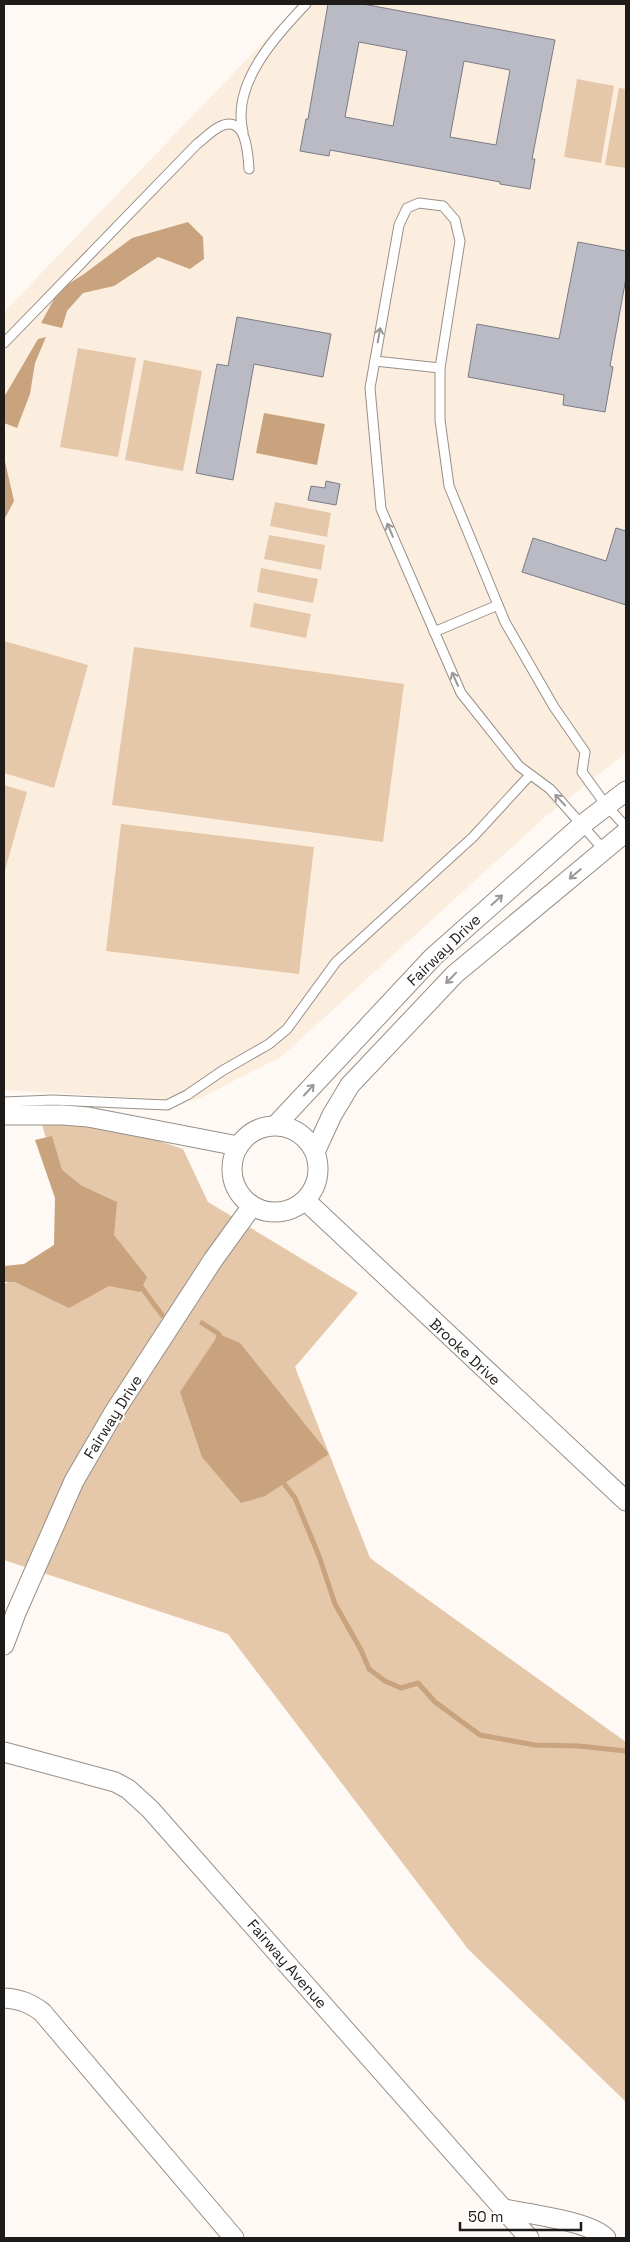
<svg xmlns="http://www.w3.org/2000/svg" width="630" height="2242" viewBox="0 0 630 2242" font-family="'Space Grotesk',sans-serif">
<style>
.built{fill:#fceedf}
.green{fill:#e5c7aa}
.water{fill:#c8a37e}
.lines{fill:none;stroke-linecap:round;stroke-linejoin:round}
.stream{stroke:#c8a37e;stroke-width:5}
.building{fill:#b9bac4;stroke:#7b7b85;fill-rule:evenodd}
.lane-casing{stroke:#989089;stroke-width:11}
.street-casing{stroke:#989089;stroke-width:21}
.lane{stroke:#fff;stroke-width:9}
.street{stroke:#fff;stroke-width:19}
.oneway{stroke:#9a9897}
.labels{text-anchor:middle;stroke-width:4;stroke-linejoin:round;paint-order:stroke}
.street-label{font-size:15px;fill:#1e1b18;stroke:#fff}
</style>
<rect width="100%" height="100%" fill="#fef9f4"/>
<!-- built -->
<polygon class="built" points="300,4 626,4 626,753 545,817 281,1057 194,1101 4,1090 4,312"/>
<!-- green -->
<g class="green">
<polygon points="577,79 614,86 601,163 564,157"/>
<polygon points="619,88 626,89 626,168 605,165"/>
<polygon points="78,348 136,358 118,457 60,447"/>
<polygon points="144,360 202,371 183,471 125,460"/>
<polygon points="275,502 331,513 327,537 270,526"/>
<polygon points="269,535 325,545 321,570 264,559"/>
<polygon points="261,568 318,579 313,603 257,592"/>
<polygon points="254,603 311,614 306,638 250,627"/>
<polygon points="4,641 88,665 54,788 4,773"/>
<polygon points="134,647 404,684 383,842 112,805"/>
<polygon points="4,785 27,792 4,874"/>
<polygon points="121,824 314,847 299,974 106,951"/>
<polygon points="42,1124 124,1129 183,1149 208,1202 358,1293 295,1367 370,1558 626,1742 626,2102 468,1949 228,1634 4,1560 4,1284 49,1263 69,1224"/>
</g>
<!-- water -->
<g class="water">
<polygon points="188,222 203,237 204,259 190,269 158,257 114,286 83,293 67,311 62,328 41,323 59,290 84,274 132,238"/>
<polygon points="46,337 35,363 30,394 17,428 4,423 4,397 38,339"/>
<polygon points="264,413 325,424 317,465 256,453"/>
<polygon points="4,457 14,501 4,520"/>
<polygon points="52,1136 62,1170 82,1186 117,1202 114,1235 147,1277 140,1292 109,1286 69,1308 15,1282 4,1282 4,1266 24,1264 54,1245 55,1198 35,1140"/>
<polygon points="219,1334 240,1343 329,1454 265,1496 241,1503 202,1457 180,1392"/>
</g>
<g class="lines">
<!-- stream -->
<g class="stream">
<polyline points="137,1284 142,1288 162,1315"/>
<polyline points="202,1323 219,1334 218,1340"/>
<polyline points="282,1481 295,1498 319,1556 335,1604 361,1650 369,1669 385,1681 401,1688 418,1683 435,1702 480,1735 535,1745 579,1746 626,1751"/>
</g>
</g>
<!-- building -->
<g class="building">
<path d="M328 4H363L555 40 532 159H535L530 189 500 184V182L330 150 329 156 300 151 306 119H308ZM359 42 407 51 393 126 345 117ZM464 61 510 70 496 145 450 137Z"/>
<polygon points="578,242 626,251 626,278 610,366 613,367 605,412 563,405 564,395 468,377 477,324 559,339"/>
<polygon points="237,317 331,334 323,377 254,364 233,480 196,473 217,364 228,366"/>
<polygon points="326,481 340,484 336,505 308,500 311,486 325,488"/>
<polygon points="616,528 626,531 626,605 522,572 533,538 606,561"/>
</g>
<g class="lines">
<defs>
<g id="lane">
<path d="M243 132C231 84 275 37 306 4"/>
<path d="M4 343 197 144C204 139 211 131 219 127 246 113 248 152 249 169"/>
<polyline points="375,361 440,368"/>
<polyline points="434,632 498,605"/>
<polyline points="604,850 550,789 519,766 461,693 381,509 370,388 399,225 407,208 419,203 443,206 455,220 460,241 440,368 440,420 449,486 505,622 554,707 585,752 582,772 606,805 626,827"/>
<polyline points="4,1102 53,1100 167,1105 187,1095 222,1071 269,1044 287,1029 336,962 473,837 530,775"/>
</g>
<g id="street">
<polyline points="4,1115 63,1115 88,1117 238,1146"/>
<polyline points="276,1125 433,957 583,824 626,791"/>
<circle cx="275" cy="1169" r="43"/>
<polyline points="315,1152 332,1115 350,1085 455,974 626,832"/>
<polyline points="306,1201 626,1501"/>
<polyline points="4,1645 16,1613 74,1481 113,1414 213,1260 252,1206"/>
<polyline points="4,1752 115,1782 128,1789 150,1809 529,2238"/>
<path d="M4 1998C20 1999 30 2003 42 2012L234 2238"/>
<path d="M504 2209C528 2214 590 2221 606 2238"/>
</g>
</defs>
<!-- lane casing -->
<use href="#lane" class="lane-casing"/>
<!-- street casing -->
<use href="#street" class="street-casing"/>
<!-- lane -->
<use href="#lane" class="lane"/>
<!-- street -->
<use href="#street" class="street"/>
</g>
<!-- one-way arrows -->
<defs><path id="oneway-shaft" d="M-6 0H5M1.5-3L5.5 0L1.5 3" fill="none" stroke-width="1.6" stroke-linecap="round" stroke-linejoin="round" transform="scale(1.25)"/></defs>
<g class="oneway">
<use href="#oneway-shaft" transform="translate(379 335) rotate(-80)"/>
<use href="#oneway-shaft" transform="translate(390 530) rotate(-113)"/>
<use href="#oneway-shaft" transform="translate(455 679) rotate(-114)"/>
<use href="#oneway-shaft" transform="translate(560 800) rotate(-133)"/>
<use href="#oneway-shaft" transform="translate(575 874) rotate(140)"/>
<use href="#oneway-shaft" transform="translate(497 900) rotate(-42)"/>
<use href="#oneway-shaft" transform="translate(451 978) rotate(134)"/>
<use href="#oneway-shaft" transform="translate(309 1090) rotate(-47)"/>
</g>
<g class="labels">
<!-- street labels -->
<g class="street-label">
<text transform="translate(444 950) rotate(-44)" y="5">Fairway Drive</text>
<text transform="translate(465 1352) rotate(43)" y="5">Brooke Drive</text>
<text transform="translate(113 1417) rotate(-58)" y="5">Fairway Drive</text>
<text transform="translate(287 1964) rotate(49)" y="5">Fairway Avenue</text>
</g>
</g>
<!-- border -->
<rect width="630" height="2242" fill="none" stroke="#1e1b18" stroke-width="10"/>
<!-- scale -->
<path d="M460 2222v8h121v-8" fill="none" stroke="#1e1b18" stroke-width="2.5"/>
<text x="468" y="2222" font-size="15" fill="#1e1b18" stroke="#ffffff" stroke-width="4" paint-order="stroke">50 m</text>
</svg>
